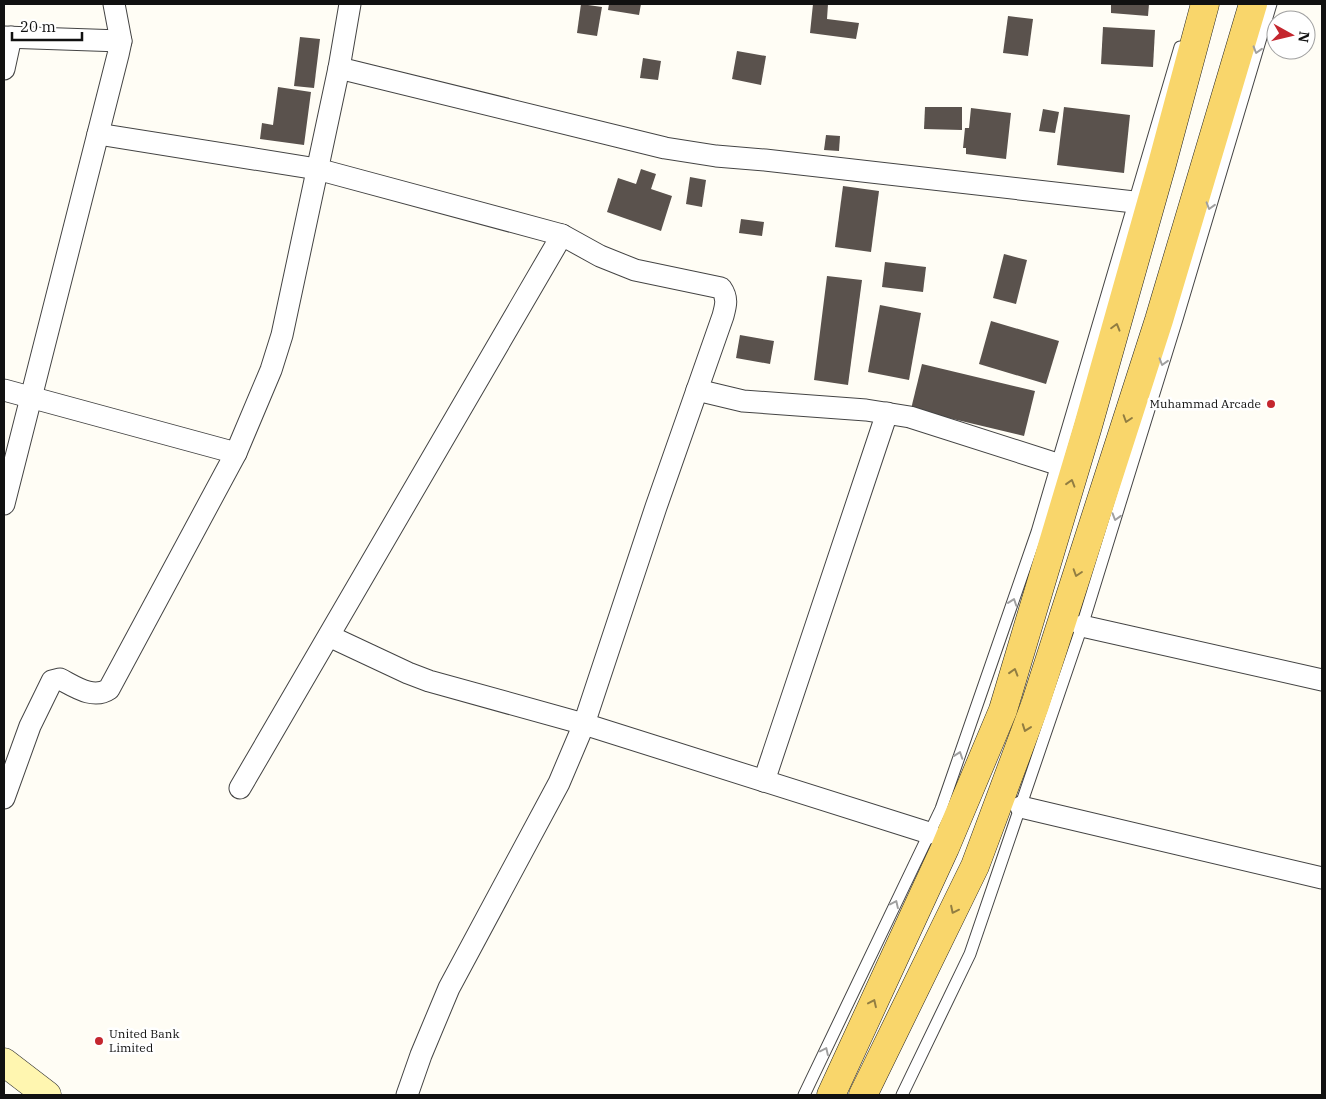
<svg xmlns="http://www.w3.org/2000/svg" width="1326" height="1099" viewBox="0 0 1326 1099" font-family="'IBM Plex Serif',serif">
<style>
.building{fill:#5a524d}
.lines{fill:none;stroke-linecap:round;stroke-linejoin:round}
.lane-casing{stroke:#444;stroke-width:13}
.street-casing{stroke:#444;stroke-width:23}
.secondary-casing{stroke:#333;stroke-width:29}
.primary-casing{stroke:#222;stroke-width:29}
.lane{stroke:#fff;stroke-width:11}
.street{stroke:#fff;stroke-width:21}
.secondary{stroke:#fff6b0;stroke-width:28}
.primary{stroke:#f9d66b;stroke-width:28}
.oneway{stroke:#a0a0a0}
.oneway2{stroke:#917d42}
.poi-dot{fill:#c4262e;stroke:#fff;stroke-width:2}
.labels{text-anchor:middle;stroke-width:5;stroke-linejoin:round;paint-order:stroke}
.poi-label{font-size:12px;fill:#111;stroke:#fff;text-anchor:end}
</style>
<rect width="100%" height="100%" fill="#fffdf5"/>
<!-- building -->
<g class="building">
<polygon points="581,4 602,7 597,36 577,33"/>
<polygon points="609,4 641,4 639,15 608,10"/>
<polygon points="813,4 828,4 827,19 859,23 856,39 810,33"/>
<polygon points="1111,4 1149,4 1148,16 1111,13"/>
<polygon points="1008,16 1033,19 1028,56 1003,53"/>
<polygon points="1103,27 1155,30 1153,67 1101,64"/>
<polygon points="300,37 320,39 314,88 294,86"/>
<polygon points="737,51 766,56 761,85 732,79"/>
<polygon points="643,58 661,61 658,80 640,78"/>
<polygon points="278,87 311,92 304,145 260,139 262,123 273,125"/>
<polygon points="925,107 962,107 962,130 924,129"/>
<polygon points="1064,107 1130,115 1124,173 1057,165"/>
<polygon points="971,108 1011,113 1006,159 966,154 966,148 963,148 965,128 969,128"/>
<polygon points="1043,109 1059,112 1055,133 1039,131"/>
<polygon points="826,135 840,136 839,151 824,150"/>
<polygon points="641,169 656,174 651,189 672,196 661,231 607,212 618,178 636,184"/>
<polygon points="690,177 706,180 702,207 686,204"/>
<polygon points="843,186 879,191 871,252 835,247"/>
<polygon points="741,219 764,222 762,236 739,233"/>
<polygon points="1004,254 1027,260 1016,304 993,298"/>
<polygon points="885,262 926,267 923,292 882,287"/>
<polygon points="827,276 862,280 848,385 814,380"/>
<polygon points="880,305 921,313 909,380 868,372"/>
<polygon points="991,321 1059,341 1046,384 979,364"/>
<polygon points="740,335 774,341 770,364 736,358"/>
<polygon points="922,364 1035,391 1024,436 911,409"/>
</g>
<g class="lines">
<defs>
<g id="lane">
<polyline points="804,1095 941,809 1037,532 1180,47"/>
<polyline points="902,1095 970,954 1082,626 1177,319 1271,4"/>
</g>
<g id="street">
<polyline points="4,37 121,41"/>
<polyline points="339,68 665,148 716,156 765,160 1134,202"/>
<polyline points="4,69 11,37"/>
<path d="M98 134 317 169 562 235 600 256 635 270 721 288C728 298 726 305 723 316L656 507 584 724 559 783 449 988 421 1055 407 1095"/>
<polyline points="4,390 236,453"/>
<polyline points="697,390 743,401 866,410 910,417 1057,464"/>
<polyline points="4,504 118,55 121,41 114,4"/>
<polyline points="1082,626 1322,680"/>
<polyline points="329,636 408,673 429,681 584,724 929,833"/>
<polyline points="764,781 887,413"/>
<polyline points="240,788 562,235"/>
<path d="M4 798 30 726 52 681 60 679C74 686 93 700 109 689L236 453 271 370 282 335 339 68 350 4"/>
<polyline points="1021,807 1322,878"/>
</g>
<polyline id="secondary" points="4,1062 47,1095"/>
<g id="primary">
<polyline points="831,1095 945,848 1003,710 1088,426 1162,164 1205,4"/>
<polyline points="863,1095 975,866 1035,705 1159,320 1253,4"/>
</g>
</defs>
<!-- lane casing -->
<use href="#lane" class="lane-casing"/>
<!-- street casing -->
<use href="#street" class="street-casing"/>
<!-- secondary casing -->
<use href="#secondary" class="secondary-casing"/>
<!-- primary casing -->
<use href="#primary" class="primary-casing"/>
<!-- lane -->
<use href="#lane" class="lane"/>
<!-- street -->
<use href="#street" class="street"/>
<!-- secondary -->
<use href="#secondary" class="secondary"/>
<!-- primary -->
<use href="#primary" class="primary"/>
</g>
<!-- one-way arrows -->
<defs><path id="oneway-chevron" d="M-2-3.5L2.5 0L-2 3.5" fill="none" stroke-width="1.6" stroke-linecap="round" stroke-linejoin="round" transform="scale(1.25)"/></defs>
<g class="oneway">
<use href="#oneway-chevron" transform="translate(1257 50) rotate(107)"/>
<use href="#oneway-chevron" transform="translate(1210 206) rotate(107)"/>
<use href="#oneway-chevron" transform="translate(1163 362) rotate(107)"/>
<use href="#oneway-chevron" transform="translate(1116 517) rotate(107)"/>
<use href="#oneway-chevron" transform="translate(1013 602) rotate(-71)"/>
<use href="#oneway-chevron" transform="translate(959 755) rotate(-71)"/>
<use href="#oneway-chevron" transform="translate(895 904) rotate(-65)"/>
<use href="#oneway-chevron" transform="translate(825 1051) rotate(-65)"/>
</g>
<g class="oneway2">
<use href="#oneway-chevron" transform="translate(1116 327) rotate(-74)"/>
<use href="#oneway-chevron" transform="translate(1127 419) rotate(108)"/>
<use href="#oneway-chevron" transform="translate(1071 483) rotate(-73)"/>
<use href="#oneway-chevron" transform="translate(1077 573) rotate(108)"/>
<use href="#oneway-chevron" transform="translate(1014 672) rotate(-73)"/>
<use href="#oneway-chevron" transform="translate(1026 728) rotate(110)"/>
<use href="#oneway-chevron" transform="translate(954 910) rotate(116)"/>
<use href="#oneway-chevron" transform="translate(873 1003) rotate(-65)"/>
</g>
<!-- markers -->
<g class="poi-dot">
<circle cx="1271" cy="404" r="5"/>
<circle cx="99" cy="1041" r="5"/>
</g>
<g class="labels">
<!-- poi labels -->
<g class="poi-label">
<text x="1261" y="408">Muhammad Arcade</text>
<text x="109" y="1038" text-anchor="start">United Bank<tspan x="109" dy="14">Limited</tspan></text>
</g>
</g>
<!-- border -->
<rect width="1326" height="1099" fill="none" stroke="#111111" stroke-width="10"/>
<!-- north arrow -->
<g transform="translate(1291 35) rotate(98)"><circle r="24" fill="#ffffff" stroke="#a0a0a0"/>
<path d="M0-4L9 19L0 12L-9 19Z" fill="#c4262e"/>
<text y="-8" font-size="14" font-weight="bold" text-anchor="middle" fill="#111111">N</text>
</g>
<!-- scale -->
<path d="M12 32v8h70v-8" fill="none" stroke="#111111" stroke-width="2.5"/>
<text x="20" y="32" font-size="15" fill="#111111" stroke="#ffffff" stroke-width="4" paint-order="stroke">20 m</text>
</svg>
